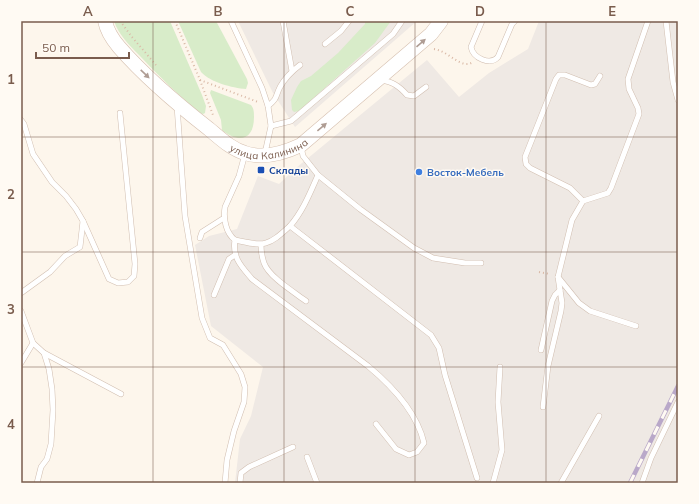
<svg xmlns="http://www.w3.org/2000/svg" width="699" height="504" viewBox="0 0 699 504" font-family="Mulish,sans-serif">
<style>
.industrial{fill:#efe9e4}
.green{fill:#d8ecc9}
.lines{fill:none;stroke-linecap:round;stroke-linejoin:round}
.lane-casing{stroke:#d1beb0;stroke-width:6}
.secondary-casing{stroke:#d6c0b0;stroke-width:15}
.path{stroke:#d9b8a5;stroke-width:2;stroke-dasharray:1 3;stroke-linecap:butt}
.lane{stroke:#fff;stroke-width:5}
.secondary{stroke:#fff;stroke-width:14}
.rail-casing{stroke:#b9a8c9;stroke-width:4.5}
.rail{stroke:#fffaf3;stroke-width:3;stroke-dasharray:9;stroke-linecap:butt}
.oneway{fill:#af9d94}
.grid{fill:none;stroke:#7a5c4d;stroke-width:1;stroke-opacity:0.55}
.transit-dot{fill:#1a4fb4;stroke:#fffaf3;stroke-width:1.5}
.shop-dot{fill:#3f7fe0;stroke:#fffaf3;stroke-width:1.5}
.labels{text-anchor:middle;stroke-width:3;stroke-linejoin:round;paint-order:stroke}
.street-label{font-size:10px;fill:#7a5c4d;stroke:#fffaf3}
.transit-label{font-size:10px;font-weight:bold;fill:#164399;stroke:#fffaf3;text-anchor:start}
.shop-label{font-size:10px;font-weight:bold;fill:#366cbe;stroke:#fffaf3;text-anchor:start}
.neatline{fill:none;stroke:#7a5c4d;stroke-width:1.5}
.grid-label{font-size:13px;text-anchor:middle;font-weight:bold;fill:#7a5c4d}
</style>
<rect width="100%" height="100%" fill="#fdf6ec"/>
<!-- industrial -->
<g class="industrial">
<polygon points="238,21 417,21 295,127 273,93"/>
<polygon points="539,21 678,21 678,483 235,483 240,439 251,416 263,367 211,326 195,245 209,236 237,229 258,176 279,184 296,168 427,60 459,97 489,73 528,49"/>
</g>
<!-- green -->
<g class="green">
<path d="M114 21H170L202 95 206 106 205 113 203 114 200 113C178 95 159 76 139 55 130 46 118 34 114 21Z"/>
<path d="M178 21H216L247 79 248 83 246 89C232 88 210 82 201 72Z"/>
<polygon points="365,21 391,21 375,43 299,111 294,112 292,110 291,100 297,87 301,81 311,76 338,53 365,24"/>
<path d="M211 90 251 105C254 109 254 112 254 117 254 140 239 144 222 130L221 120 210 93Z"/>
</g>
<g class="lines">
<defs>
<g id="lane">
<polyline points="231,21 262,88 268,106 271,126 265,153"/>
<polyline points="283,21 292,71"/>
<path d="M482 21 471 47C473 58 490 66 498 57L512 24 515 21"/>
<polyline points="666,21 673,82 678,100"/>
<polyline points="325,44 341,31 349,21"/>
<path d="M381 80C393 82 399 86 407 95L414 96 426 87"/>
<polyline points="177,106 185,216 202,318 210,338 223,345 241,374 245,387 244,402 234,431 227,460 225,483"/>
<path d="M268 106C278 98 275 97 280 87 285 78 292 71 300 65"/>
<polyline points="21,120 24,124 33,154 52,182 66,196 76,209 83,221 80,247 65,256 50,272 21,293"/>
<polyline points="271,126 291,121 393,34 402,21"/>
<polyline points="301,146 303,156 318,175 360,209 414,248 433,258 465,263 481,263"/>
<path d="M245 154 239 176 225 207C223 219 226 233 235 240 232 258 242 267 252 279L368 366C392 386 417 412 424 443L417 452 409 455 396 449 376 424"/>
<polyline points="583,201 570,188 530,168 526,164 525,157 556,79 559,75 565,75 591,85 595,84 600,76"/>
<polyline points="83,221 109,279 118,283 128,282 134,276 135,264 120,113"/>
<path d="M290 226C303 211 310 193 318 175"/>
<polyline points="200,238 202,232 224,218"/>
<path d="M235 240C265 247 268 246 290 226L431 335 439 348 445 375 477 478"/>
<path d="M261 245C261 251 262 257 264 263 269 277 294 292 306 301"/>
<polyline points="558,277 579,303 590,311 636,326"/>
<polyline points="214,295 229,259 235,255"/>
<polyline points="21,311 33,343 44,353 49,369 52,389 53,410 51,444 47,459 41,467 37,483"/>
<polyline points="541,350 552,301 555,295 560,290"/>
<polyline points="44,353 121,394"/>
<polyline points="21,363 33,343"/>
<polyline points="543,407 548,366 561,311 562,303 558,277 572,220 583,201 608,193 611,188 639,114 638,108 629,89 628,79 648,21"/>
<polyline points="307,457 317,483"/>
<polyline points="240,483 241,473 249,467 293,447"/>
<polyline points="493,483 502,450 498,402 500,367"/>
<polyline points="561,483 599,416"/>
<polyline points="642,483 651,458 678,402"/>
</g>
<g id="secondary">
<path id="s1" d="M105 21C107 31 113 40 119 47 146 78 177 104 209 129 220 138 231 149 245 153 263 159 284 153 301 145L431 34 441 21"/>
</g>
</defs>
<!-- lane casing -->
<use href="#lane" class="lane-casing"/>
<!-- secondary casing -->
<use href="#secondary" class="secondary-casing"/>
<!-- path -->
<g class="path">
<polyline points="120,21 132,37 156,65"/>
<polyline points="175,21 200,80 258,102"/>
<path d="M434 49C449 51 461 70 473 62"/>
<polyline points="200,80 213,115"/>
<polyline points="539,272 550,274"/>
</g>
<!-- lane -->
<use href="#lane" class="lane"/>
<!-- secondary -->
<use href="#secondary" class="secondary"/>
<defs>
<polyline id="rail" points="630,483 678,386"/>
</defs>
<!-- rail casing -->
<use href="#rail" class="rail-casing"/>
<!-- rail -->
<use href="#rail" class="rail"/>
</g>
<!-- one-way arrows -->
<defs><path id="oneway-solid" d="M-6-.8H1V-3.2L6.5 0L1 3.2V.8H-6Z"/></defs>
<g class="oneway">
<use href="#oneway-solid" transform="translate(421 43) rotate(-41)"/>
<use href="#oneway-solid" transform="translate(145 74) rotate(44)"/>
<use href="#oneway-solid" transform="translate(322 127) rotate(-40)"/>
</g>
<!-- grid -->
<path class="grid" d="M153 21V483M284 21V483M415 21V483M546 21V483M21 137H678M21 252H678M21 367H678"/>
<!-- markers -->
<rect class="transit-dot" x="257" y="166" width="8" height="8" rx="2"/>
<circle class="shop-dot" cx="419" cy="172" r="4"/>
<g class="labels">
<!-- street labels -->
<g class="street-label">
<text dy="4" stroke="none"><textPath href="#s1" startOffset="220">улица Калинина</textPath></text>
</g>
<!-- transit labels -->
<g class="transit-label">
<text x="269" y="174">Склады</text>
</g>
<!-- shop labels -->
<g class="shop-label">
<text x="427" y="176">Восток-Мебель</text>
</g>
</g>
<!-- border -->
<rect width="699" height="504" fill="none" stroke="#fffaf3" stroke-width="44"/>
<!-- scale -->
<path d="M36 52v6h93v-6" fill="none" stroke="#7a5c4d" stroke-width="2"/>
<text x="42" y="52" font-size="12" fill="#7a5c4d" stroke="#fffaf3" stroke-width="3" paint-order="stroke">50 m</text>
<rect x="22" y="22" width="655" height="460" class="neatline"/>
<g class="grid-label">
<text x="88" y="16">A</text>
<text x="218" y="16">B</text>
<text x="350" y="16">C</text>
<text x="480" y="16">D</text>
<text x="612" y="16">E</text>
<text x="11" y="84">1</text>
<text x="11" y="199">2</text>
<text x="11" y="314">3</text>
<text x="11" y="429">4</text>
</g>
</svg>
